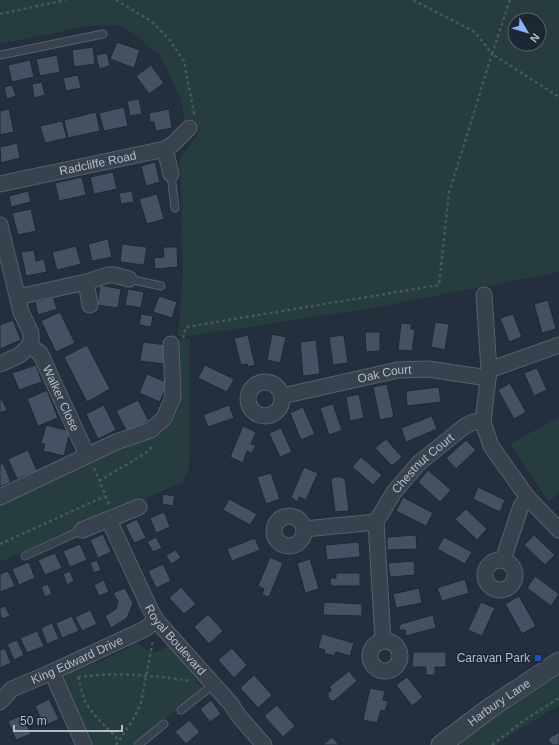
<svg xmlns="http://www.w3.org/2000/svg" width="559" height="745" viewBox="0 0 559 745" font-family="Helvetica,sans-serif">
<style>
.green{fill:#263c3f;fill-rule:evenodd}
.building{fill:#455162;stroke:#1f2835}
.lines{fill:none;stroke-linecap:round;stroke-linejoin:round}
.service-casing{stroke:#565f6c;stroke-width:9}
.minor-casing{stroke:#565f6c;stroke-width:17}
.tertiary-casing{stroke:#565f6c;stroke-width:21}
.path{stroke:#44595c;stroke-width:2.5;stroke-dasharray:3 3;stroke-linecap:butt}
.service{stroke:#38414e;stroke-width:7}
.minor{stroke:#38414e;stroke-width:15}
.tertiary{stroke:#38414e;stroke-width:19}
.transit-dot{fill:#1a4fb4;stroke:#1d2633;stroke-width:1.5}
.labels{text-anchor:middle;stroke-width:3;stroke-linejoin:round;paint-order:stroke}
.street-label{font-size:12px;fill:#b4bcc9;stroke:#1d2633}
.poi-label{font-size:12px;fill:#b4bcc9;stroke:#1d2633;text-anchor:end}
</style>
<rect width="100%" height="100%" fill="#242f3e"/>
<!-- green -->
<g class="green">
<path d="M0 0H559V272L378 307 190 336H178L183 277 181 186 179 159 198 134 185 123 181 100 162 58 133 33 116 25 88 26 0 44ZM515 20H539V44H515Z"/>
<polygon points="177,339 190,339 189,468 183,482 0,562 0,502 58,475 163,432 174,411"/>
<polygon points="559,417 559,492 549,502 510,444"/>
<path d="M137 643C151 653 155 656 169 645L203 688 132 745H93L67 688 64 681 65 676 69 672 92 662 98 663Z"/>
<polygon points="559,667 559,705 503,740 497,745 451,745"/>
</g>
<!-- building -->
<g class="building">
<polygon points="117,42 140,50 134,68 110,59"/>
<polygon points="93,47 95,64 74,67 72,50"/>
<polygon points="107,53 110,66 99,69 96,55"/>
<polygon points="57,55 60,72 40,76 36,59"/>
<polygon points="30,60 34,77 12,82 8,65"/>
<polygon points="151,65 164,83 149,94 136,76"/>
<polygon points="78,75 81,88 66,91 63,78"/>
<polygon points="42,82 45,95 34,98 32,84"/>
<polygon points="12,85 16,96 7,99 4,87"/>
<polygon points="139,99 142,114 130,116 127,101"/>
<polygon points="124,107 128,126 104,131 99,113"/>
<polygon points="9,109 14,132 0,135 0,111"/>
<polygon points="169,109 172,128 156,131 154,122 150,122 149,113"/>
<polygon points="96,112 100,131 68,138 64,120"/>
<polygon points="62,121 67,138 45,143 40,126"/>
<polygon points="17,143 20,158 1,163 0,147"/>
<polygon points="155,162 160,182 146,186 141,166"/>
<polygon points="113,172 117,189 94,194 90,177"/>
<polygon points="82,177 86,195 59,201 55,183"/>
<polygon points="28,191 31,202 11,207 9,196"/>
<polygon points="132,191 134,202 121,204 119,193"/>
<polygon points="157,194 164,219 147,224 139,199"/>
<polygon points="31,209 36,231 18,235 12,213"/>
<polygon points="108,239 112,257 92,261 88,244"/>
<polygon points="122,244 147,247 144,265 120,262"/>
<polygon points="76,246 81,264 57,270 52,252"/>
<polygon points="163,247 177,247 178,267 155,269 154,258 164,257"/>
<polygon points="34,250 36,261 44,259 47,272 26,276 21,252"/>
<polygon points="100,285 121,289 118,308 97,305"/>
<polygon points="128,289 144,292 141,308 125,305"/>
<polygon points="159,296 177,302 172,318 153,312"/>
<polygon points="53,297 57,309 38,315 35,302"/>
<polygon points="548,300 556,329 542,333 534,304"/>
<polygon points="60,312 75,343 56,352 41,321"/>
<polygon points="141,314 153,316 151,327 139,325"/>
<polygon points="513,314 522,337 509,342 500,318"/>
<polygon points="13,320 21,340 0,349 0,325"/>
<polygon points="435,322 449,324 445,350 431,347"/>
<polygon points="401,323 411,324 411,329 415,330 412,351 398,350"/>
<polygon points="365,332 380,332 380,351 366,352"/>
<polygon points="272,334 286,337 280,363 267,360"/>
<polygon points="248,335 255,365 248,367 247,364 241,365 234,338"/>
<polygon points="344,335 348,363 333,365 329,337"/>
<polygon points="316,340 320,374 303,376 300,342"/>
<polygon points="143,342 167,345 164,364 140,361"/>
<polygon points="87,345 110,389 87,402 64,357"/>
<polygon points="36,365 42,382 19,390 12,373"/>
<polygon points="205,365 234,379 227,392 198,378"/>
<polygon points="537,368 547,390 534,396 524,373"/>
<polygon points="147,374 168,383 160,402 139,393"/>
<polygon points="510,383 526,412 514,419 498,390"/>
<polygon points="387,384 394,417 380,420 373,387"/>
<polygon points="439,387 441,402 407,406 406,391"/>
<polygon points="47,390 58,418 38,426 27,399"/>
<polygon points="359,394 364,418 350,421 346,397"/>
<polygon points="0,396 7,410 0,413"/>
<polygon points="138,400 149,421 127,432 116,411"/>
<polygon points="333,404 342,430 329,435 320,408"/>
<polygon points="104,405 116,430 98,439 86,414"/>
<polygon points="229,405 234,418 208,427 203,415"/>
<polygon points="303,407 315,434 301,440 290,413"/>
<polygon points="432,416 437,429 406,442 401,428"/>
<polygon points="46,425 70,431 64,456 43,451 45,444 41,443"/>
<polygon points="243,426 256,432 251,444 256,445 252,453 247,451 243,463 230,457"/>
<polygon points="281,428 292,452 280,457 269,433"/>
<polygon points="386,439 402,457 392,466 375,448"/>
<polygon points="466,440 476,450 456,469 446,458"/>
<polygon points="28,450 37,471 17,479 8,459"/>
<polygon points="361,457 382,475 373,485 352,467"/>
<polygon points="3,463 11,482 0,487 0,465"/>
<polygon points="304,467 318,473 306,500 299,497 298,501 296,501 291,497"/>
<polygon points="428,470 451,490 440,502 418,482"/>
<polygon points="271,473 280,499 266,504 257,477"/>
<polygon points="334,477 341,477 345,479 349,511 335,512 331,480"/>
<polygon points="478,487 505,500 500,512 473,499"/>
<polygon points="163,494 175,496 173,506 162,504"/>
<polygon points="403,497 433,513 426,526 396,511"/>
<polygon points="229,499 257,514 250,525 223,510"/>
<polygon points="466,509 487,529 477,540 455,519"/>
<polygon points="164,512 170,527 156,533 150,518"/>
<polygon points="137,519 146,538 134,543 125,525"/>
<polygon points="103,534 111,552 98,558 90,540"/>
<polygon points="416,535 417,549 387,550 387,537"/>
<polygon points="534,535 555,555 545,565 524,545"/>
<polygon points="156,537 162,548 153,552 147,542"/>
<polygon points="444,537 472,552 465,564 437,549"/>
<polygon points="255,538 260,550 232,561 227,549"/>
<polygon points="359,542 360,557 327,560 325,545"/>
<polygon points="80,544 87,560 70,567 63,551"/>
<polygon points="176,550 181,558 171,564 166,555"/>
<polygon points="55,553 62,568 45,575 38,560"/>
<polygon points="270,557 283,563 269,597 262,595 264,589 258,586"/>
<polygon points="310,559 319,589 305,593 297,563"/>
<polygon points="97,560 101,570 94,573 90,563"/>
<polygon points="414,561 415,575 390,577 388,563"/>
<polygon points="29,562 35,578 19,585 12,569"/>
<polygon points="163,564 171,581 156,588 148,571"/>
<polygon points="8,571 15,586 0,592 0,574"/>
<polygon points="70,571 74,581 67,585 63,574"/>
<polygon points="336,573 360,573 360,586 331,586 330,578 336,578"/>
<polygon points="535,576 559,594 551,606 527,588"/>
<polygon points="465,579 469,593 442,601 437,588"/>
<polygon points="104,580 109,592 99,596 94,585"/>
<polygon points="48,584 52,594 45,597 41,587"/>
<polygon points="181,587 196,604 184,614 169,598"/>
<polygon points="125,588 133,603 127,618 111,628 105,616 116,609 118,601 113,593"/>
<polygon points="419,588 422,603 396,608 393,594"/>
<polygon points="519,596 536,626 522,634 505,604"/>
<polygon points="324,602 362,604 362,616 323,615"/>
<polygon points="481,602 495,608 482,636 468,630"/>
<polygon points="5,606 10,616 2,619 0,614 0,608"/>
<polygon points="90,610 97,624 82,631 75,617"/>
<polygon points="208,614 223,631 209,644 194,627"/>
<polygon points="433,615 436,628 406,636 405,630 399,630 399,627 401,624"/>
<polygon points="72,616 79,631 62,638 56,623"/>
<polygon points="52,623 59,639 47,644 41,628"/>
<polygon points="37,631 44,646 27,653 20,638"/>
<polygon points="322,634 354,643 350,656 336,652 334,656 324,653 325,650 318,648"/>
<polygon points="17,640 24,655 14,660 7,644"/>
<polygon points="5,648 11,663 0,668 0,650"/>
<polygon points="232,648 247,665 234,678 218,660"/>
<polygon points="413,652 446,652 446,667 435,667 435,675 426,675 426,667 412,667"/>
<polygon points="349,671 357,681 334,701 330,700 328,697 328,693 332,690 329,687"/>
<polygon points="254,675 272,695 258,708 240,688"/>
<polygon points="407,677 423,697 412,706 396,685"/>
<polygon points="370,688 385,691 383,700 388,701 385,711 381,710 377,723 363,720"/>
<polygon points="49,699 59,719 44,726 35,706"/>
<polygon points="211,700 221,714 210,722 200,709"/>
<polygon points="277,705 295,726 283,737 264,716"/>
<polygon points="22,715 31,734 16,740 8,721"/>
<polygon points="189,720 200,732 186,744 175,732"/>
<polygon points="559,732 559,745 552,745 548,739"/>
<polygon points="332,737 339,745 323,745"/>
</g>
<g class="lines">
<defs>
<g id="service">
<polyline points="0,55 103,34"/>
<polyline points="171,174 175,208"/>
<polyline points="129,279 161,286"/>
<polyline points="25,556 82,530"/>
<polyline points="181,710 213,685"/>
<polyline points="138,745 164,724"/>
</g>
<g id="minor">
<polyline points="165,149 171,174"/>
<path id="s1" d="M0 184 165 149 173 144 189 128"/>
<polyline points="0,225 21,312 31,333 31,340 29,346 20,355 0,364"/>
<polyline points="86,282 90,305"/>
<polyline points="484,295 489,370 483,422 491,446 528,498 559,530"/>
<polyline points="18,297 86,282 108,275 115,275 129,279"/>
<path id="s2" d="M29 346 40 353 87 455"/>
<polyline points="489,370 559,345"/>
<circle cx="265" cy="399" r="17"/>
<path id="s3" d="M282 396 398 370 428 369 488 378"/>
<polyline points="0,497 116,442 151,430 164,418 173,397 171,344"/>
<circle cx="289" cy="531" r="15"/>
<path id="s4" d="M109 520 150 609 156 620 231 704 238 715 264 745"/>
<polyline points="304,529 376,522"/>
<polyline points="82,530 139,507"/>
<circle cx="500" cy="575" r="15"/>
<polyline points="503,560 521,506 528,498"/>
<circle cx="385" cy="656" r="15"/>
<path id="s5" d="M383 641 376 522 394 492 419 463 465 426 473 422H483"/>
<polyline points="52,672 84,745"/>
<path id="s6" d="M0 702 12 689 52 672 145 629 156 620"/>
</g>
<g id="tertiary">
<path id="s7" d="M441 745 490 708 559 662"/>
</g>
</defs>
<!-- service casing -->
<use href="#service" class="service-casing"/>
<!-- minor casing -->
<use href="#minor" class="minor-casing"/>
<!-- tertiary casing -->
<use href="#tertiary" class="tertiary-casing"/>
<!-- path -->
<g class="path">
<polyline points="116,0 151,21 169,39 184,61 194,114 193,116"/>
<polyline points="510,0 492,54 559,97"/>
<polyline points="0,14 66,0"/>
<polyline points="183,338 186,327 439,285 449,193 492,54 475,32 413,0"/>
<polyline points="94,468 109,504"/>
<polyline points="99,481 146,453 154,445"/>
<polyline points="0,544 105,496"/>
<path d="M78 677C115 672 154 675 190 681"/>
<polyline points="78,677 85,702 97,718 119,740"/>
<polyline points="116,745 133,720 141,703 153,640"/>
<polyline points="492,745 523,721 559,698"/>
</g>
<!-- service -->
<use href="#service" class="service"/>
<!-- minor -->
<use href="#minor" class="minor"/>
<!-- tertiary -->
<use href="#tertiary" class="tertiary"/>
</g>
<!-- markers -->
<rect class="transit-dot" x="534" y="654" width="8" height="8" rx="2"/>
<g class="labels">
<!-- street labels -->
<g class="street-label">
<text dy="4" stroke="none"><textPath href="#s1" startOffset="100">Radcliffe Road</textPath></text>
<text dy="4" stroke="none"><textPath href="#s3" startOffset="105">Oak Court</textPath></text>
<text dy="4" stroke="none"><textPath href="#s2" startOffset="63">Walker Close</textPath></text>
<text dy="4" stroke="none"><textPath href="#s5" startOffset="195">Chestnut Court</textPath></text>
<text dy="4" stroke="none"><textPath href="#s4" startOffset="138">Royal Boulevard</textPath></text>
<text dy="4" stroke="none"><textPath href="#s6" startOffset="89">King Edward Drive</textPath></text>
<text dy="4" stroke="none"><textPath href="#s7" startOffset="72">Harbury Lane</textPath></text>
</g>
<!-- poi labels -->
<g class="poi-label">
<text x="530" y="662">Caravan Park</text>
</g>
</g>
<!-- north arrow -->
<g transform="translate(527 32) rotate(128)"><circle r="19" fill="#1d2633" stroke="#59626f"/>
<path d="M0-3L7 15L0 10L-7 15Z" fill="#8ab4f8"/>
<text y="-6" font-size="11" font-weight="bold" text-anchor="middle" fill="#b4bcc9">N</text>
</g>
<!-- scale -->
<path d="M14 725v6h108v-6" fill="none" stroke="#b4bcc9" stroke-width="2"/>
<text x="20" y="725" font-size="12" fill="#b4bcc9" stroke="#1d2633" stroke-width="3" paint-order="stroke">50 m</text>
</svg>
